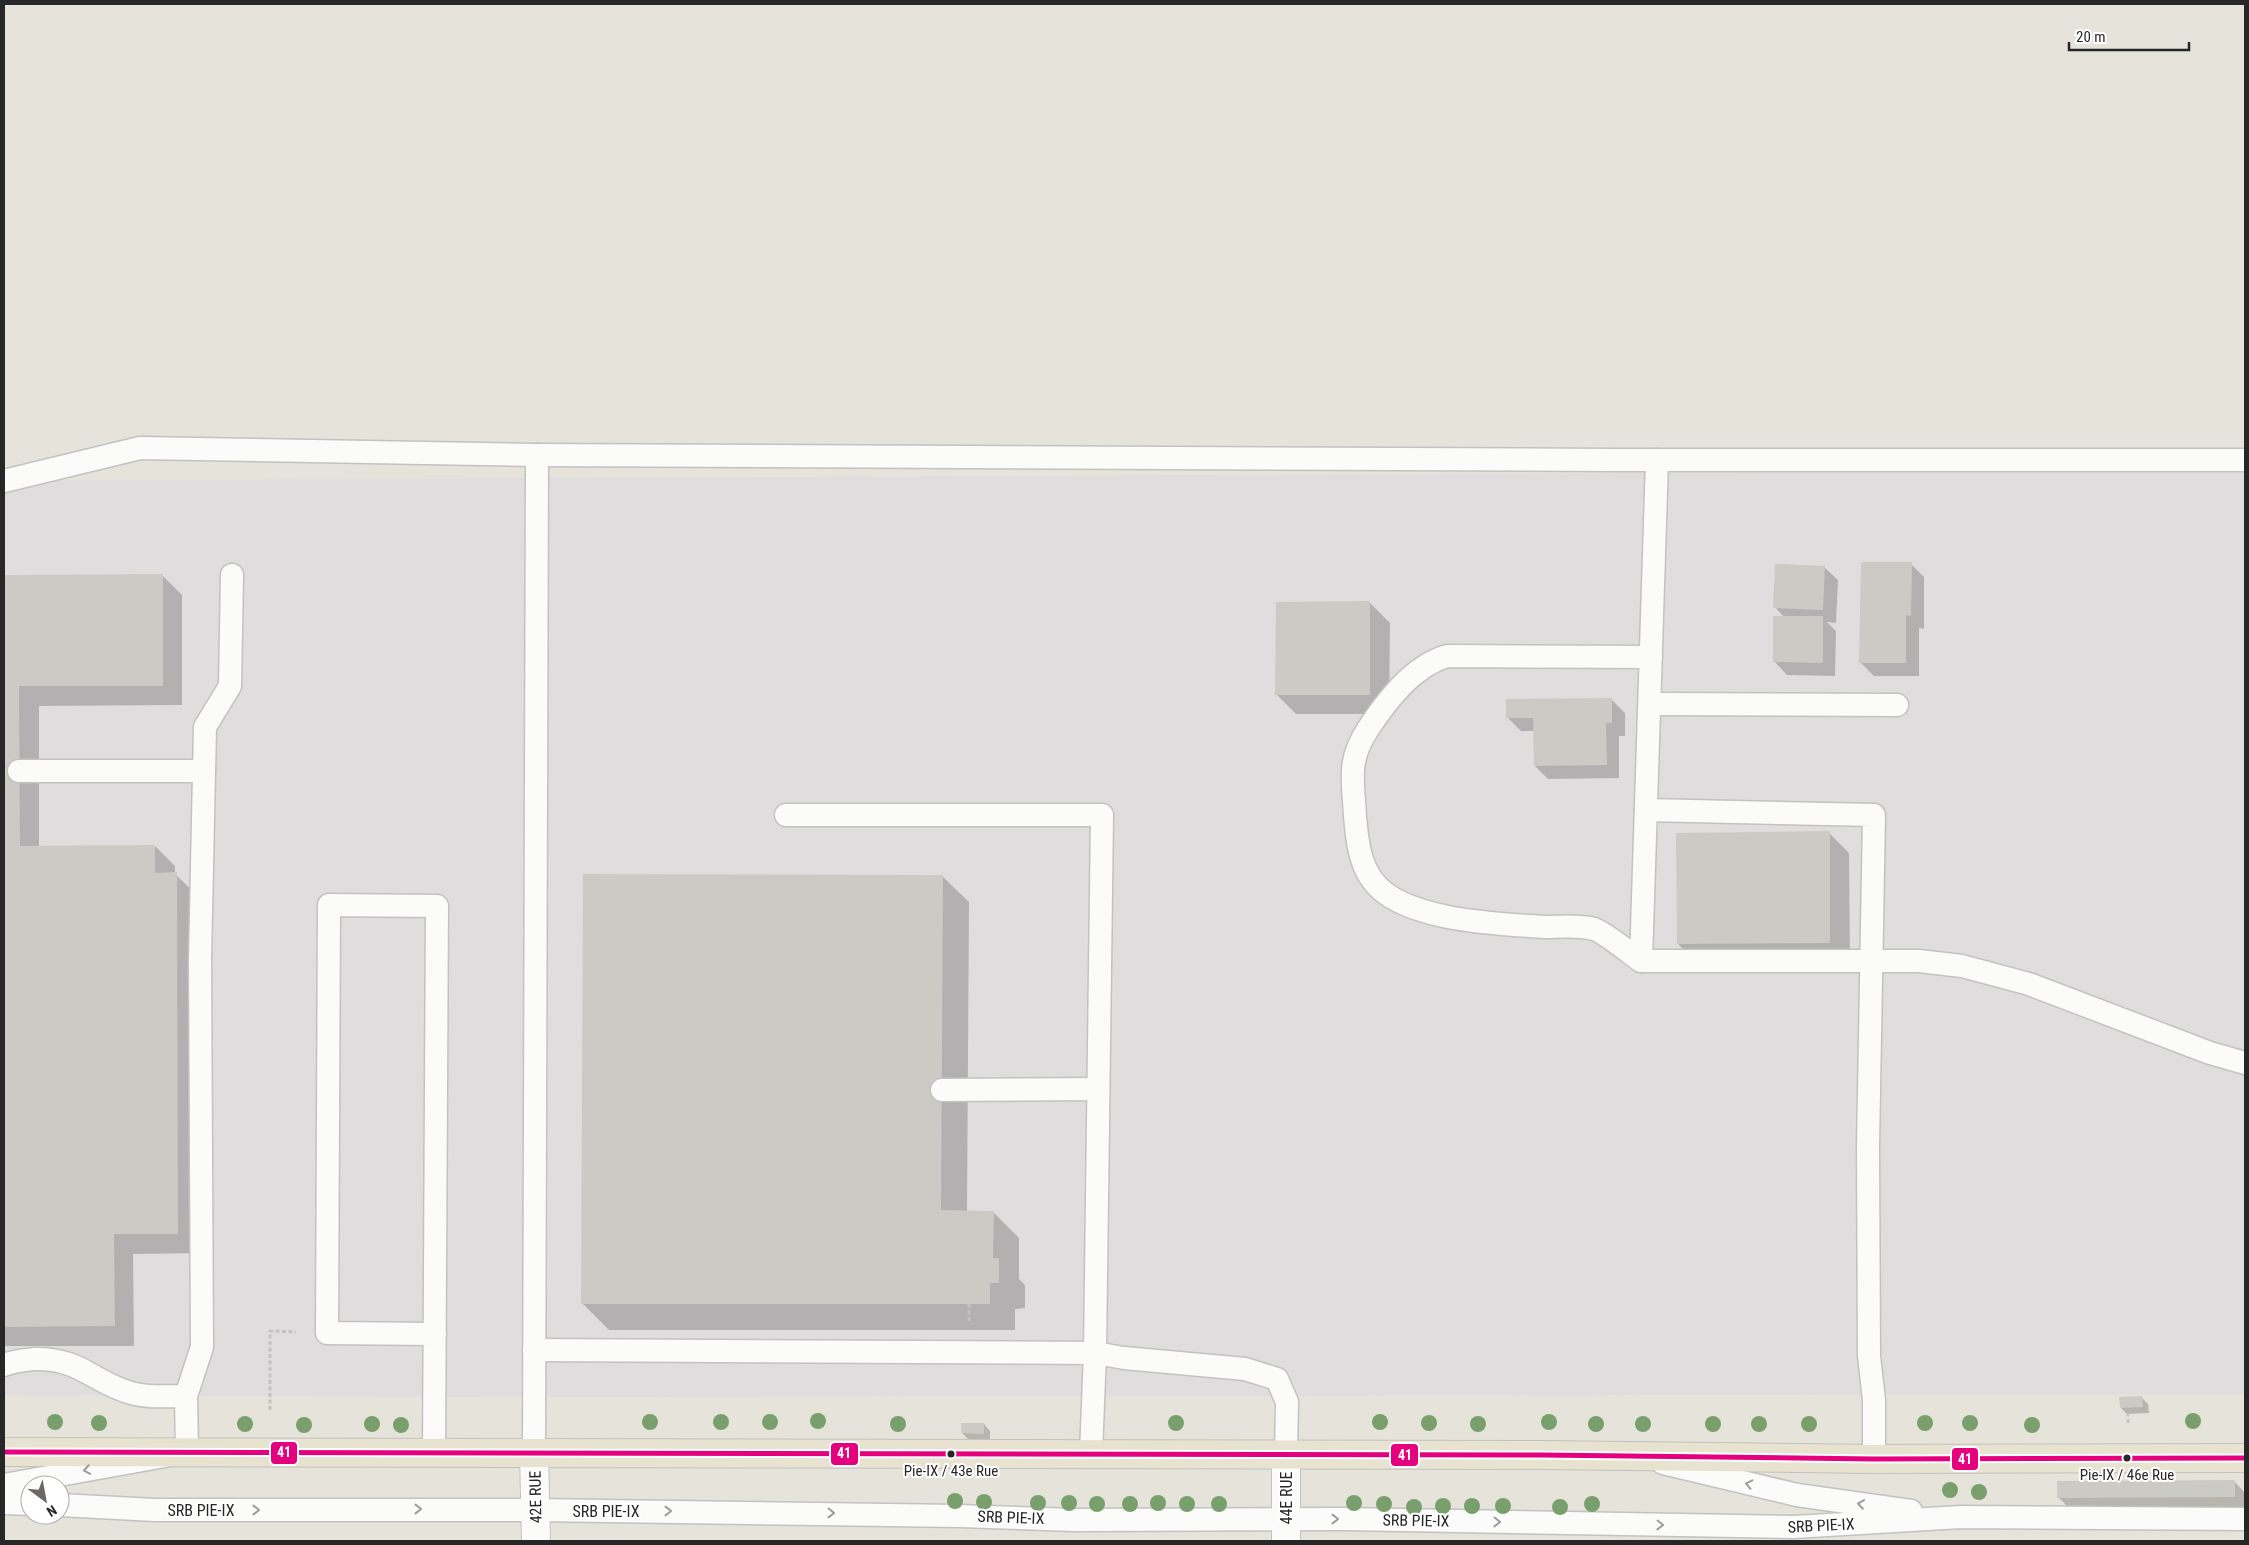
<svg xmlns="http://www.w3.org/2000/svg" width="2249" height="1545" viewBox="0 0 2249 1545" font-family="'Roboto Condensed',sans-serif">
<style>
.industrial{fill:#e0dddf}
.shadow{fill:#0003}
.building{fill:#cccac4}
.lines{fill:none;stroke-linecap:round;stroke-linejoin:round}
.lane-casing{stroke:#c2c2c2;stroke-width:25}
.street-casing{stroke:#c2c2c2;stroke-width:30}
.primary-casing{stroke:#c3c1bf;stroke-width:30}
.path{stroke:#c4c3c2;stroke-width:3;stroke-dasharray:4 2.5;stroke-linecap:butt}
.lane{stroke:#fbfbfa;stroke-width:22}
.street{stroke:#fbfbfa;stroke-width:28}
.primary{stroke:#e7e3d0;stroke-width:28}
.bus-1-casing{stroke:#fff;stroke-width:9}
.bus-1{stroke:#e5007d;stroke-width:5}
.tree{fill:#79a06c}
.oneway{stroke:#9c9c9b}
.bus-dot{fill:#272727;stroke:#fff;stroke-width:2}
.labels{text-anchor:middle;stroke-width:4;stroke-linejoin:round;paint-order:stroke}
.bus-label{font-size:15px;fill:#272727;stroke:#fff}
.street-label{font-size:16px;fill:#272727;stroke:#fff}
.line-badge{stroke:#fff;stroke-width:2}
.badge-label{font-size:14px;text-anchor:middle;font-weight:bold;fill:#fff}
</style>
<rect width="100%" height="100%" fill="#e6e3db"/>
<!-- industrial -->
<polygon class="industrial" points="2245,470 2245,1394 488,1397 4,1395 4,481"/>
<!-- shadow -->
<g class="shadow">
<polygon points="1911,564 1924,577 1924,629 1919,628 1919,676 1874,676 1860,662"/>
<polygon points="1824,567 1838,580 1836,623 1827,622 1836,631 1835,676 1787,675 1774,661 1784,617 1775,607"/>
<polygon points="162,575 182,595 182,705 39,706 39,847 155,846 175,866 175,874 196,894 198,1253 133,1254 134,1346 4,1346 4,577"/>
<polygon points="1370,603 1390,623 1389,714 1296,714 1276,694"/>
<polygon points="1611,699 1625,713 1625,736 1619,736 1619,778 1548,779 1535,766 1534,731 1521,731 1508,718"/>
<polygon points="1829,833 1849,853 1850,963 1698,964 1678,944"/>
<polygon points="942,876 969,902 967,1212 993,1212 1019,1238 1019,1279 1025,1285 1025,1308 1015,1309 1015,1330 609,1330 583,1304"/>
<polygon points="2142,1398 2148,1404 2149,1413 2127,1414 2121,1408"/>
<polygon points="984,1424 990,1431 990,1440 968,1439 962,1433"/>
<polygon points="2234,1481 2245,1493 2245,1510 2072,1511 2058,1497"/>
</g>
<!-- building -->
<g class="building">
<polygon points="1861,562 1912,562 1911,616 1906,615 1906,663 1859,663"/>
<polygon points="1775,564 1825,566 1823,610 1773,608"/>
<polygon points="163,574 163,686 19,686 20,846 155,845 155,873 177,872 178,1234 114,1234 115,1326 4,1327 4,575"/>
<polygon points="1370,601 1370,695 1275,695 1276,602"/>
<polygon points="1773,616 1823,616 1823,663 1773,662"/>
<polygon points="1612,698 1612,723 1606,723 1607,765 1534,766 1533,718 1506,718 1506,699"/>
<polygon points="1830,831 1830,943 1677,944 1676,833"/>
<polygon points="583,874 943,875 941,1210 994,1211 993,1258 999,1258 999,1283 990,1283 990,1304 581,1304"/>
<polygon points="2142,1396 2143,1407 2120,1408 2119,1397"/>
<polygon points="961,1423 984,1423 984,1434 961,1433"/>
<polygon points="2235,1480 2235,1497 2057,1498 2057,1481"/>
</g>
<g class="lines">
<defs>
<g id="lane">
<polyline points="1657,460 1641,961 1919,961 1962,966 2029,984 2210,1053 2245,1063"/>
<polyline points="4,481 140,448 537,455 1613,460 2245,460"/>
<polyline points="1650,704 1897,705"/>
<polyline points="19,771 204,771"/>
<polyline points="1646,810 1874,815 1868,1147 1869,1356 1874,1400 1874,1459"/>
<polyline points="786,815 1102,815 1095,1353 1124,1358 1245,1369 1277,1379 1287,1402 1286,1454"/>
<path d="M1641 961C1631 954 1604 932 1594 929 1579 925 1560 927 1545 927 1500 924 1402 921 1373 881 1359 863 1357 838 1355 816 1353 779 1347 761 1368 729 1387 700 1413 666 1447 656L1651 657"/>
<polyline points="942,1090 1098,1089"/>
<polyline points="534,1350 1095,1353 1091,1454"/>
<path d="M4 1365C13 1361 24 1360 34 1359 81 1358 92 1382 131 1393 148 1398 168 1396 186 1396"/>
<polyline points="534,1452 537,455"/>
<polyline points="434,1453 437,906 329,905 327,1333 435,1334"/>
<polyline points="1663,1463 1797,1495 1911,1511"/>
<polyline points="4,1485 187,1452 186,1396 202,1347 200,960 205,727 230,686 232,575"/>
<polyline points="4,1503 30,1504"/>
<polyline points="60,1505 155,1510 535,1510 960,1516 1074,1520 1345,1519 1794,1527 1961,1517 2245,1519"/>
</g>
<g id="street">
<polyline points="534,1452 536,1541"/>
<polyline points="1286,1454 1286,1541"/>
</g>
<polyline id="primary" points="4,1452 1541,1455 1874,1459 2245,1458"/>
</defs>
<!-- lane casing -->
<use href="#lane" class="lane-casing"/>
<!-- street casing -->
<use href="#street" class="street-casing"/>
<!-- primary casing -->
<use href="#primary" class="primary-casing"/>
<!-- path -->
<g class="path">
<polyline points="969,1304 969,1321"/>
<polyline points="270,1410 270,1331 296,1332"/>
<polyline points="2128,1423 2128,1412"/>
</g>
<!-- lane -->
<use href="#lane" class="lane"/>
<!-- street -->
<use href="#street" class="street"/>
<!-- primary -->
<use href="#primary" class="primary"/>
<defs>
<polyline id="bus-1" points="4,1452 1541,1455 1874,1459 2245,1458"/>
</defs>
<!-- bus-1 casing -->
<use href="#bus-1" class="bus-1-casing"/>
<!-- bus-1 -->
<use href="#bus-1" class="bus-1"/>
</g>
<!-- trees -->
<g class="tree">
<circle cx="818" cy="1421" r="8"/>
<circle cx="2193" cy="1421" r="8"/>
<circle cx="55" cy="1422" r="8"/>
<circle cx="650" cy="1422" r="8"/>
<circle cx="721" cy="1422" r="8"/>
<circle cx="770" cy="1422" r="8"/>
<circle cx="1380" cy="1422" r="8"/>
<circle cx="1549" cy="1422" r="8"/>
<circle cx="99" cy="1423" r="8"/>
<circle cx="1176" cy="1423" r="8"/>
<circle cx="1429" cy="1423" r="8"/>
<circle cx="1925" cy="1423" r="8"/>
<circle cx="1970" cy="1423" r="8"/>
<circle cx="245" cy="1424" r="8"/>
<circle cx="372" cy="1424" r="8"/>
<circle cx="898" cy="1424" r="8"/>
<circle cx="1478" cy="1424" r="8"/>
<circle cx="1596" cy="1424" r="8"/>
<circle cx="1643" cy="1424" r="8"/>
<circle cx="1713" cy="1424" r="8"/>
<circle cx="1759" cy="1424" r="8"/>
<circle cx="1809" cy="1424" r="8"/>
<circle cx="304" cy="1425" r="8"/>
<circle cx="401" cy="1425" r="8"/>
<circle cx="2032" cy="1425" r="8"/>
<circle cx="1950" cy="1490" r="8"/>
<circle cx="1979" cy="1492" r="8"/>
<circle cx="955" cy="1501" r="8"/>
<circle cx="984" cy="1502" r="8"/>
<circle cx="1038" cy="1503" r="8"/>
<circle cx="1069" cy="1503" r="8"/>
<circle cx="1158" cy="1503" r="8"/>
<circle cx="1354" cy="1503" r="8"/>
<circle cx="1097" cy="1504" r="8"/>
<circle cx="1130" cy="1504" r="8"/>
<circle cx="1187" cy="1504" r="8"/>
<circle cx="1219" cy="1504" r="8"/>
<circle cx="1384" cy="1504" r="8"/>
<circle cx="1592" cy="1504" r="8"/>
<circle cx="1443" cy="1506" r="8"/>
<circle cx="1472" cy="1506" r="8"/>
<circle cx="1503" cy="1506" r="8"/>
<circle cx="1414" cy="1507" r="8"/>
<circle cx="1560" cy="1507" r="8"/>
</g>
<!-- one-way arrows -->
<defs><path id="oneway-chevron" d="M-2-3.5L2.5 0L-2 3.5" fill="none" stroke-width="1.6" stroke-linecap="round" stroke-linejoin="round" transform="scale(1.25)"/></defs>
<g class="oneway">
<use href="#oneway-chevron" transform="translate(87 1470) rotate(170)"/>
<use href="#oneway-chevron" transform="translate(1749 1484) rotate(-167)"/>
<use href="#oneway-chevron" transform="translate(1861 1504) rotate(-172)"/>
<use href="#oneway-chevron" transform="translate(418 1509)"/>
<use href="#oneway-chevron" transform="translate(256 1510)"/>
<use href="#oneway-chevron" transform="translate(668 1511)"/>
<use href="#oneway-chevron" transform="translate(831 1513) rotate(1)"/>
<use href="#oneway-chevron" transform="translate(1335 1519)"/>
<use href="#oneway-chevron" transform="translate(1497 1522) rotate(1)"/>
<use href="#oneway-chevron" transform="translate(1660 1525) rotate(1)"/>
</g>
<!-- markers -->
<g class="bus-dot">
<circle cx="951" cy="1454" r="4.5"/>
<circle cx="2127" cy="1458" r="4.5"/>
</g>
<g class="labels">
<!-- bus labels -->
<g class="bus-label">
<text x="951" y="1476">Pie-IX / 43e Rue</text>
<text x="2127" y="1480">Pie-IX / 46e Rue</text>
</g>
<!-- street labels -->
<g class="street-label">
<text transform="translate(535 1497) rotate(-91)" y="6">42E RUE</text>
<text transform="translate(1286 1498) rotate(-90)" y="6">44E RUE</text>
<text x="201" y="1516">SRB PIE-IX</text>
<text x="606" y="1517">SRB PIE-IX</text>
<text transform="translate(1011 1517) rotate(2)" y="6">SRB PIE-IX</text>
<text transform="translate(1416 1520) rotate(1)" y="6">SRB PIE-IX</text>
<text transform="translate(1821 1525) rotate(-3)" y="6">SRB PIE-IX</text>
</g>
</g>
<g class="line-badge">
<rect x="270" y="1441" width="28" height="24" rx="5" fill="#e5007d"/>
<rect x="830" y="1442" width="29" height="24" rx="5" fill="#e5007d"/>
<rect x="1390" y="1443" width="29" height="24" rx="5" fill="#e5007d"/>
<rect x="1951" y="1447" width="28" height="24" rx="5" fill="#e5007d"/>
</g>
<g class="badge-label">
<text x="284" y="1457">41</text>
<text x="844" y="1458">41</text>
<text x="1405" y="1460">41</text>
<text x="1965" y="1464">41</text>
</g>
<!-- border -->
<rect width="2249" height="1545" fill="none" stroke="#272727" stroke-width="10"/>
<!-- north arrow -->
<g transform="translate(45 1500) rotate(148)"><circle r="24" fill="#ffffff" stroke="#a9a9a9"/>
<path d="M0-4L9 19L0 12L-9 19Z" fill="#6a6966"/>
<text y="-8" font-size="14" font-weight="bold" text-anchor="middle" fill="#272727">N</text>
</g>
<!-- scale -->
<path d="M2069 42v8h120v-8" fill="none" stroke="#272727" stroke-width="2.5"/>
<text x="2076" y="42" font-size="15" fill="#272727" stroke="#ffffff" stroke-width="4" paint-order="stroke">20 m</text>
</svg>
